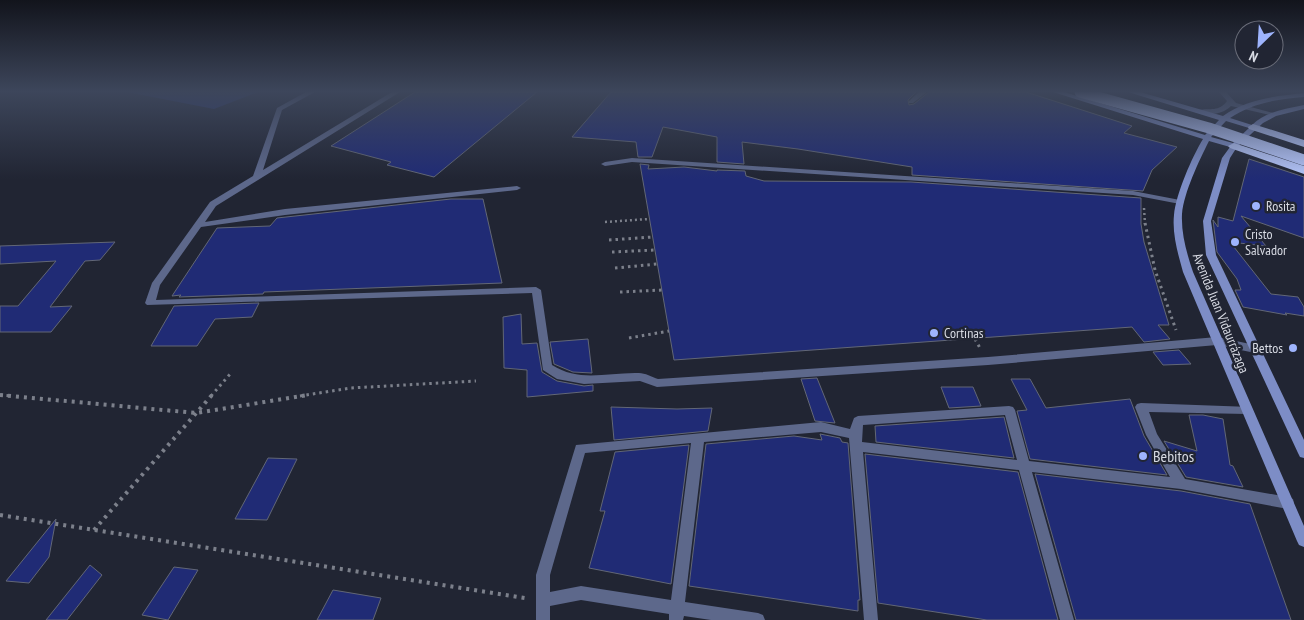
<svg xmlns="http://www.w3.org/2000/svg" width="1304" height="620" viewBox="0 0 1304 620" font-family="'PT Sans Narrow',sans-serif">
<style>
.green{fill:#293673}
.building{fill:#202b75;stroke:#626776}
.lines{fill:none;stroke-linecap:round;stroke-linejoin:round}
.path-far2{stroke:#7c808b;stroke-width:2.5;stroke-dasharray:2 3;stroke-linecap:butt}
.path-far1{stroke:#7c808b;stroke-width:3;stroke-dasharray:2.5 4;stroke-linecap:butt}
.path{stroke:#7c808b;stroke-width:4;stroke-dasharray:3 5;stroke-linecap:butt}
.lane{fill:#5d688b;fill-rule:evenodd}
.street{fill:#5d688b;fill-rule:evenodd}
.secondary{fill:#7d8dc6;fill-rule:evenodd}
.highway{fill:#b6c7fc;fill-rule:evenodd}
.highway-bridge{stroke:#b6c7fc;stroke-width:11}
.poi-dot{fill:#9eb4fd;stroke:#212533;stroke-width:2}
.labels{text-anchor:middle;stroke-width:5;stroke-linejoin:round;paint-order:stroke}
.poi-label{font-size:14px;fill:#d7dae3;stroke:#212533;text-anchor:start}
.street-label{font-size:14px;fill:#d7dae3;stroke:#212533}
.near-poi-label{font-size:16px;fill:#d7dae3;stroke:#212533;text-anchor:start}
</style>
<rect width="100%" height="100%" fill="#212533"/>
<!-- green -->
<polygon class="green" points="127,92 258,92 214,109"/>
<!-- building -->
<g class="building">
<polygon points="415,92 537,92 434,177 387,165 391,162 331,146"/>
<polygon points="611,92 916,92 908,100 909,105 914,104 929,92 1026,92 1132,126 1124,133 1177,147 1152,170 1143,191 912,175 912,167 798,149 742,142 744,164 717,162 717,137 663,127 652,157 638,157 636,142 572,137"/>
<polygon points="1249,159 1304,177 1304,238 1241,216 1266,246 1230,242 1271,294 1298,297 1304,307 1304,316 1285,313 1287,315 1243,307 1235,290 1241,290 1237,279 1217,252 1213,220 1218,227 1218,217 1233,221"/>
<polygon points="640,164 649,165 648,169 684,167 717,171 717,170 745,171 746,176 764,181 911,182 1141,198 1141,224 1144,242 1169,325 1158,325 1170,339 1144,342 1132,327 674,360"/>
<polygon points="451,199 483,199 502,283 264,292 263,294 179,297 181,295 172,296 217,228 270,226 277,218"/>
<polygon points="115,242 100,260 85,261 50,307 72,306 51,332 0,332 0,306 18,306 56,261 0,264 0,246"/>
<polygon points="259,303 252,317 215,319 197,346 151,346 174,306"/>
<polygon points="521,314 522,344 537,343 542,372 557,381 584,386 593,385 593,391 527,397 527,370 504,368 503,317"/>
<polygon points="588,339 592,373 573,372 554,364 550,342"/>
<polygon points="1179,350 1191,364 1163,365 1153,352"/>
<polygon points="817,378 835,423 815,421 801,379"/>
<polygon points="1011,379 1030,379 1046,408 1130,399 1144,436 1167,475 1030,459 1017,411 1027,410"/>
<polygon points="941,387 973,387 981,406 949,408"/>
<polygon points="611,407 677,409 712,408 708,431 614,440"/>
<polygon points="1189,415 1203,415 1223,419 1230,465 1233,466 1243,487 1186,477 1164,441 1197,451"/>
<polygon points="1004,417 1014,458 876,442 875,426"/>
<polygon points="820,434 840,438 842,442 848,443 860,600 858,600 858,611 689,586 706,444 794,436 822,440"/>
<polygon points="689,445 671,584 589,568 605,511 600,511 615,452"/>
<polygon points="865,454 1018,472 1058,620 987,620 878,603"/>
<polygon points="268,458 297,459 267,520 235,519"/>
<polygon points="1035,474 1181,491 1250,504 1291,620 1076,620"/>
<polygon points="56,519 49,557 29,583 6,581"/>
<polygon points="90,565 102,575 67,620 46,620"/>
<polygon points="174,567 198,570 168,620 142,615"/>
<polygon points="333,590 381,598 373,620 317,620"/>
</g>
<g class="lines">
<!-- path-far2 -->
<g class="path-far2">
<polyline points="1144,208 1145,224"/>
<polyline points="605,222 649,219"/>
</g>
<!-- path-far1 -->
<g class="path-far1">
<polyline points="1145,223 1155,270 1176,330"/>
<polyline points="609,240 653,237"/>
<polyline points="612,252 655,250"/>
<polyline points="615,268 657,264"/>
<polyline points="620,292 662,290"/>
<polyline points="629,338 669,331"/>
<polyline points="975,339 980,348"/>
<polyline points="0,395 13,396"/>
<polyline points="211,396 231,373"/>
<polyline points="300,396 351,388 476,381"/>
</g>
<!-- path -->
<g class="path">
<polyline points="0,395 196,413 308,395"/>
<polyline points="0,515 525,598"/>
<polyline points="94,530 212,395"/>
</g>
<!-- lane -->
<g class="lane">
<path d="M306 92H315L282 110 263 170 392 92H400L216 206 205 222 285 209 517 186 521 188 517 190 285 215 201 227 160 285 156 300 536 287 541 290 552 365C580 383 608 372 639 373 645 373 652 377 658 379L988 357 1217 337 1255 345 1259 346 1260 349 1259 352 1255 353 1217 345 988 365 657 387 640 381 584 384 557 379 543 370 532 293 147 305 145 303 152 283 210 202 253 176 277 108Z"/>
<polygon points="919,92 927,92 913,103 909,103 909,101"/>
<polygon points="632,158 1133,191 1180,200 1184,202 1180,204 1133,195 632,162 605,166 601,164 605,162"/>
<path d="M1141 403 1251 407 1253 410 1251 413 1247 414 1149 412 1157 434 1185 479 1288 497 1293 499 1294 503 1293 507 1288 509 1181 489 1032 472 1074 620H1060L1019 470 863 452 878 620H864L849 438 821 432 704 442 685 602 758 613 763 615 765 620H711L684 616 683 620H669V614L581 600 550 606V620H536V575L576 445 821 422 850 429 854 418 858 416 1009 406 1013 407 1015 410 1029 461 1170 477 1146 435 1135 407 1137 404ZM1005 415 1017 460 862 442 863 425ZM691 443 671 600 581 586 550 592V575L585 453Z"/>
</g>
<!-- street -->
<path class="street" d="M1219 92H1226L1236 103 1277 114 1274 116 1231 106C1222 115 1210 115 1199 112V110C1210 108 1219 112 1227 101Z"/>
<!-- secondary -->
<path class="secondary" d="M1053 92H1064L1205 135 1219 120 1128 92H1140L1223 116C1247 99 1276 96 1304 93V97C1278 99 1252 103 1230 118L1252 125C1266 111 1286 109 1304 105V109L1276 116 1263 123 1237 147 1230 158 1211 221 1216 255 1304 440V458L1300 457 1298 453 1206 255 1203 221 1222 158 1230 147 1209 141C1199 161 1184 192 1182 214 1181 234 1187 254 1193 272L1304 526V547L1299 545 1297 541 1183 272C1178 254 1172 234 1174 215 1176 194 1192 157 1203 139ZM1226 121 1249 128 1233 143 1211 137Z"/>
<!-- highway -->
<g class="highway">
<polygon points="1253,124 1304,140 1304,147 1249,129 1248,127"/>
<polygon points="1234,143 1304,166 1304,174 1230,148 1228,146"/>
</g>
<!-- highway-bridge -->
<polyline class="highway-bridge" points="1080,92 1209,128 1304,160"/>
</g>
<!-- sky -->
<linearGradient id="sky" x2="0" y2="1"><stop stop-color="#12141c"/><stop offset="0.51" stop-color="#3d465b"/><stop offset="1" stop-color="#3d465b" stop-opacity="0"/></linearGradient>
<rect width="1304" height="179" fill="url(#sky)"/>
<!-- markers -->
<g class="poi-dot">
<circle cx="1256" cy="206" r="5"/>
<circle cx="1235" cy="242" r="5"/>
<circle cx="934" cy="333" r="5"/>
<circle cx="1293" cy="348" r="5"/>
<circle cx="1143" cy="456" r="5"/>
</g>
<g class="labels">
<!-- poi labels -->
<g class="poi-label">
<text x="1266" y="211">Rosita</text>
<text x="1245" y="239">Cristo<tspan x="1245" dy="16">Salvador</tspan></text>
<text x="944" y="338">Cortinas</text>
<text x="1283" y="353" text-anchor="end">Bettos</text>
</g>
<!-- street labels -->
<g class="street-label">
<text transform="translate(1221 313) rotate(68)" y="5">Avenida Juan Vidaurrázaga</text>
</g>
<!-- near-poi labels -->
<g class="near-poi-label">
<text x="1153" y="462">Bebitos</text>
</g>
</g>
<!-- north arrow -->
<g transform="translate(1259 45) rotate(205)"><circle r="24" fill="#212533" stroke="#6a6d79"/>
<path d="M0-4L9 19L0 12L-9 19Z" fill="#9eb4fd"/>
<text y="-8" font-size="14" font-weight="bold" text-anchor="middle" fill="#d7dae3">N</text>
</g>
</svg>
